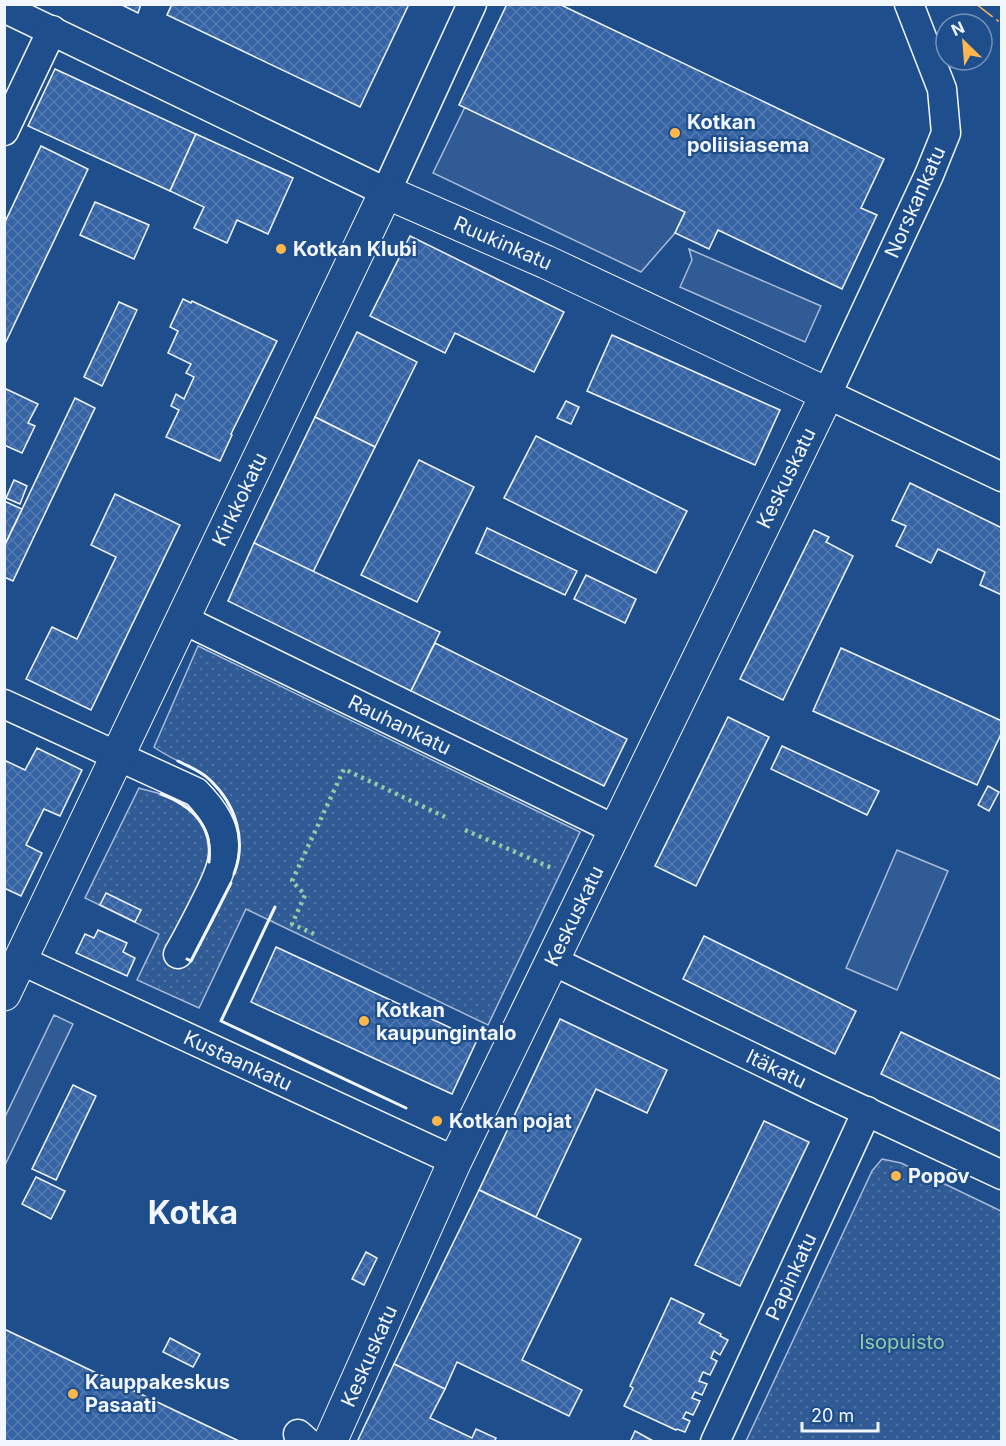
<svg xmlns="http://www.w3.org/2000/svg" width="1006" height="1446" viewBox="0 0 1006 1446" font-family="Inter,sans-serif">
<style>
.grass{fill:url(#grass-dots);stroke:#a8bbd7;stroke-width:1.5}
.built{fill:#305b95;stroke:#a8bbd7;stroke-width:1.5}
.building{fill:url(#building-cross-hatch);stroke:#f2f6ff;stroke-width:1.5}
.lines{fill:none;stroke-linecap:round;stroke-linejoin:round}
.minor-casing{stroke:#f2f6ff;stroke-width:31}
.major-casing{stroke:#f2f6ff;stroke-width:35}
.minor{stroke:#1f4e8c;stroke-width:28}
.major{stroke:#1f4e8c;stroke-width:33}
.hedge{stroke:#97c8a6;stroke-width:4.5;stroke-dasharray:3 4.5;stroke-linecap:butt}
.wall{stroke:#f2f6ff;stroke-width:3}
.power{stroke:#ffb74d;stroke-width:1.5;stroke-dasharray:21 4.5 3 4.5;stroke-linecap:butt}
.poi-dot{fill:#ffb74d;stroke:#1f4e8c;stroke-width:2}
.labels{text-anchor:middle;stroke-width:4.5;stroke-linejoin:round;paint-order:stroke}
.poi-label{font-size:20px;font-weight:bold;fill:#f2f6ff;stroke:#1f4e8c;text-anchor:start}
.street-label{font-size:20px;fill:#f2f6ff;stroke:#1f4e8c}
.park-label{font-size:20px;fill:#97c8a6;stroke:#1f4e8c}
.town-label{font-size:32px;font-weight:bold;fill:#f2f6ff;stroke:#1f4e8c}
</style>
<defs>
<pattern id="grass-dots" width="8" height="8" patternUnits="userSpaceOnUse" patternTransform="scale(1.5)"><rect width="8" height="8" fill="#305b95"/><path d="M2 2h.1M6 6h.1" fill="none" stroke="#4e73a5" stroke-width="1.8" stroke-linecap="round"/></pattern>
<pattern id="building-cross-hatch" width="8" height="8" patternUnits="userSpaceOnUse" patternTransform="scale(1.5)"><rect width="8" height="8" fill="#3563a3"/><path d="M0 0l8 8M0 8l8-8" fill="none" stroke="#537ab1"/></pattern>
</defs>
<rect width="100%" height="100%" fill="#1f4e8c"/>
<!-- grass -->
<g class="grass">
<path d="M198 646 580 832 488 1025 246 909 199 1008 137 980 159 934 85 898 139 788C155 793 176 796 190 808 235 848 187 908 166 949L191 961C220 905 271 834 210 780 194 766 171 760 154 747Z"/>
<polygon points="882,1159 901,1163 1001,1211 1001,1441 746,1441 872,1171"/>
</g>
<!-- built -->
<g class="built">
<polygon points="465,107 685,212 675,233 641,272 433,173"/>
<polygon points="689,249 821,306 805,342 680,287 692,260"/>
<polygon points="897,850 948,871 897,990 846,968"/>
<polygon points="54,1015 73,1024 5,1165 5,1117"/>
</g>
<!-- building -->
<g class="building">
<polygon points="120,4 141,4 138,13"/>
<polygon points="172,4 409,4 360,107 167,15"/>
<polygon points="507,4 559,4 884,159 861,208 877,215 842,289 718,230 709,249 675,233 685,212 459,105"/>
<polygon points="55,69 196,134 170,191 28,126"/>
<polygon points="196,134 293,178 268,234 237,220 227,243 194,228 204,207 170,191"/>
<polygon points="41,146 88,169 4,346 4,224"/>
<polygon points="95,202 149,225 134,259 80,235"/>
<polygon points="410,236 564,312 534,372 455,333 445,353 370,316"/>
<polygon points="183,299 191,303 192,301 277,341 231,434 232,435 220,461 166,437 179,410 171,406 176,394 184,399 194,377 186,373 191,364 168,353 178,331 170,327"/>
<polygon points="119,302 137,310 102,386 84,377"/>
<polygon points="357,332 417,362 375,447 315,417"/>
<polygon points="612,335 780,410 755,465 587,391"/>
<polygon points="4,388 38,404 28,423 35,426 22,453 4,445"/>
<polygon points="75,398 95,408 13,581 4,577 4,547"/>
<polygon points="566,401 579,407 571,424 557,418"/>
<polygon points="315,417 375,447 313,572 254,543"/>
<polygon points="536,436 687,511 656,573 504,498"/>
<polygon points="419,460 474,487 417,602 361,575"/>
<polygon points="14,480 27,486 20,504 6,498"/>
<polygon points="910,483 1002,528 1002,595 980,585 985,572 938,549 931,563 896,546 906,526 892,520"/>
<polygon points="115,494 180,525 91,710 26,679 52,627 77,639 116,557 91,545"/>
<polygon points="4,501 22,509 4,546"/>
<polygon points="487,528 577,571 565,595 476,553"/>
<polygon points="814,530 829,537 826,542 853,556 783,700 740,679"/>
<polygon points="254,543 440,632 411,691 228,601"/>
<polygon points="586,575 636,599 625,623 574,599"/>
<polygon points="435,643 627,739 604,786 411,691"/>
<polygon points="841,648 1002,721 1002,732 977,785 813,711"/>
<polygon points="728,717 769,737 696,886 655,866"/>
<polygon points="782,746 879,791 867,815 771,769"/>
<polygon points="37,748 82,770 60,816 44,809 26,845 42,853 21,896 4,888 4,760 25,770"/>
<polygon points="988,786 999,792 989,811 978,805"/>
<polygon points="106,893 141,910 135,922 100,905"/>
<polygon points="98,930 127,943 123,952 135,958 127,976 76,953 85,934 94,938"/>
<polygon points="704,936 856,1011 835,1054 683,979"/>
<polygon points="276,947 477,1040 452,1094 251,1002"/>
<polygon points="560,1019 667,1070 647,1113 596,1089 536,1217 479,1190"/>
<polygon points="901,1032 1002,1080 1002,1132 881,1074"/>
<polygon points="73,1085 96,1096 56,1180 32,1169"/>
<polygon points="764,1121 809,1142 740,1286 695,1265"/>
<polygon points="36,1177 65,1191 51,1219 22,1204"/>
<polygon points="479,1190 581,1239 522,1360 582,1390 569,1416 457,1362 445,1389 394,1364"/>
<polygon points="366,1252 377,1258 364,1285 352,1279"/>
<polygon points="671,1298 704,1314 699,1323 721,1334 720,1336 728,1340 720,1355 714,1351 711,1358 717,1361 710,1375 703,1372 699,1381 707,1384 702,1395 695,1392 692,1398 700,1401 693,1415 686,1412 683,1418 690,1421 685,1432 677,1429 676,1430 624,1406 633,1388 630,1386"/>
<polygon points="4,1329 42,1347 241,1442 4,1442"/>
<polygon points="170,1338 200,1354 193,1367 163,1352"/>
<polygon points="394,1364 445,1389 430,1418 472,1438 476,1429 496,1438 494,1442 357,1442"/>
<polygon points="635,1431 655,1442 630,1442"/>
</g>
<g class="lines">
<defs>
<g id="minor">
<polyline points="909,4 942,89 946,133 929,175 827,394 1002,477"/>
<polyline points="4,8 386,192 472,4"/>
<polyline points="4,131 52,30"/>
<path id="s1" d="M182 619 616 830"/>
<path d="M4 704 196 792C234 831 230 854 206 901 197 919 188 937 178 954"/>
<path id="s2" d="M20 960 455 1161"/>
<path id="s3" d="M553 961 816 1088 1002 1175"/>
<polyline points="298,1434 307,1442"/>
<path id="s4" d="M715 1442 867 1111"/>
</g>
<g id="major">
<path id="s5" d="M4 994 386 192 546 262 827 394 455 1161 330 1442"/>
</g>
</defs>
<!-- minor casing -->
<use href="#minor" class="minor-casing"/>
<!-- major casing -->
<use href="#major" class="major-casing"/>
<!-- minor -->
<use href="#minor" class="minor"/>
<!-- major -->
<use href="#major" class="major"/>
<!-- hedge -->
<g class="hedge">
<polyline points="465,830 554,869"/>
<polyline points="314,934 292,924 305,895 292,881 344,769 445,817"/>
</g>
<!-- wall -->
<g class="wall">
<path d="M178 761C189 767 201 771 210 780 236 805 247 840 234 874"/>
<path d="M161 794C193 806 213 826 209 862"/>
<polyline points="275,907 221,1021 406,1108"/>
<polyline points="187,959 191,961 231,883"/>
</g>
<!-- power -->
<polyline class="power" points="976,4 1002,24"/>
</g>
<!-- markers -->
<g class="poi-dot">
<circle cx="675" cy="133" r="6"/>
<circle cx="281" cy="249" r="6"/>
<circle cx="364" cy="1021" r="6"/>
<circle cx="437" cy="1121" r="6"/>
<circle cx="896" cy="1176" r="6"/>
<circle cx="73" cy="1394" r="6"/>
</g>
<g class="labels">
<!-- poi labels -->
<g class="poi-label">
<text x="687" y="129">Kotkan<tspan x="687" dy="23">poliisiasema</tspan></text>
<text x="293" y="256">Kotkan Klubi</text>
<text x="376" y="1017">Kotkan<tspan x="376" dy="23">kaupungintalo</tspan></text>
<text x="449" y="1128">Kotkan pojat</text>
<text x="908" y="1183">Popov</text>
<text x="85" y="1389">Kauppakeskus<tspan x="85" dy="23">Pasaati</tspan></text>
</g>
<!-- street labels -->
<g class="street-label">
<text transform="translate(915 202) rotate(-66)" y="7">Norskankatu</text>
<text dy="7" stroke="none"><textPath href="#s5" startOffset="1016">Ruukinkatu</textPath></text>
<text transform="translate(786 478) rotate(-64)" y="7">Keskuskatu</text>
<text dy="7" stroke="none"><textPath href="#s5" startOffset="548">Kirkkokatu</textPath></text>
<text dy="7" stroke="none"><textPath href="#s1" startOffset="242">Rauhankatu</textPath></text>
<text transform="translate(574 916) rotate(-64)" y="7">Keskuskatu</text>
<text dy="7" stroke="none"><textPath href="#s2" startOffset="240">Kustaankatu</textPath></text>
<text dy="7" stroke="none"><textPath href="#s3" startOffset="248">Itäkatu</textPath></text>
<text dy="7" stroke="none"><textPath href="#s4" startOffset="182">Papinkatu</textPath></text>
<text transform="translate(369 1356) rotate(-66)" y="7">Keskuskatu</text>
</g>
<!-- park labels -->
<g class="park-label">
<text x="902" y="1349">Isopuisto</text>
</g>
<!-- town labels -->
<g class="town-label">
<text x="193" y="1224">Kotka</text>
</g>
</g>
<!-- border -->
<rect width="1006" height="1446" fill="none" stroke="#f2f6ff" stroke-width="12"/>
<!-- north arrow -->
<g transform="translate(964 42) rotate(335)"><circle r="28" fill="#1f4e8c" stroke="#7391ba" stroke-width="1.5"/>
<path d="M0-4.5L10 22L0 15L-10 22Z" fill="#ffb74d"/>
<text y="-9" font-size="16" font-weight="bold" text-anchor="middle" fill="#f2f6ff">N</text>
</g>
<!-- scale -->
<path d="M802 1422v9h76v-9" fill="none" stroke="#f2f6ff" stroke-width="3"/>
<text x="811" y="1422" font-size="18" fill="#f2f6ff" stroke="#1f4e8c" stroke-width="4.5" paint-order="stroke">20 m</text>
</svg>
